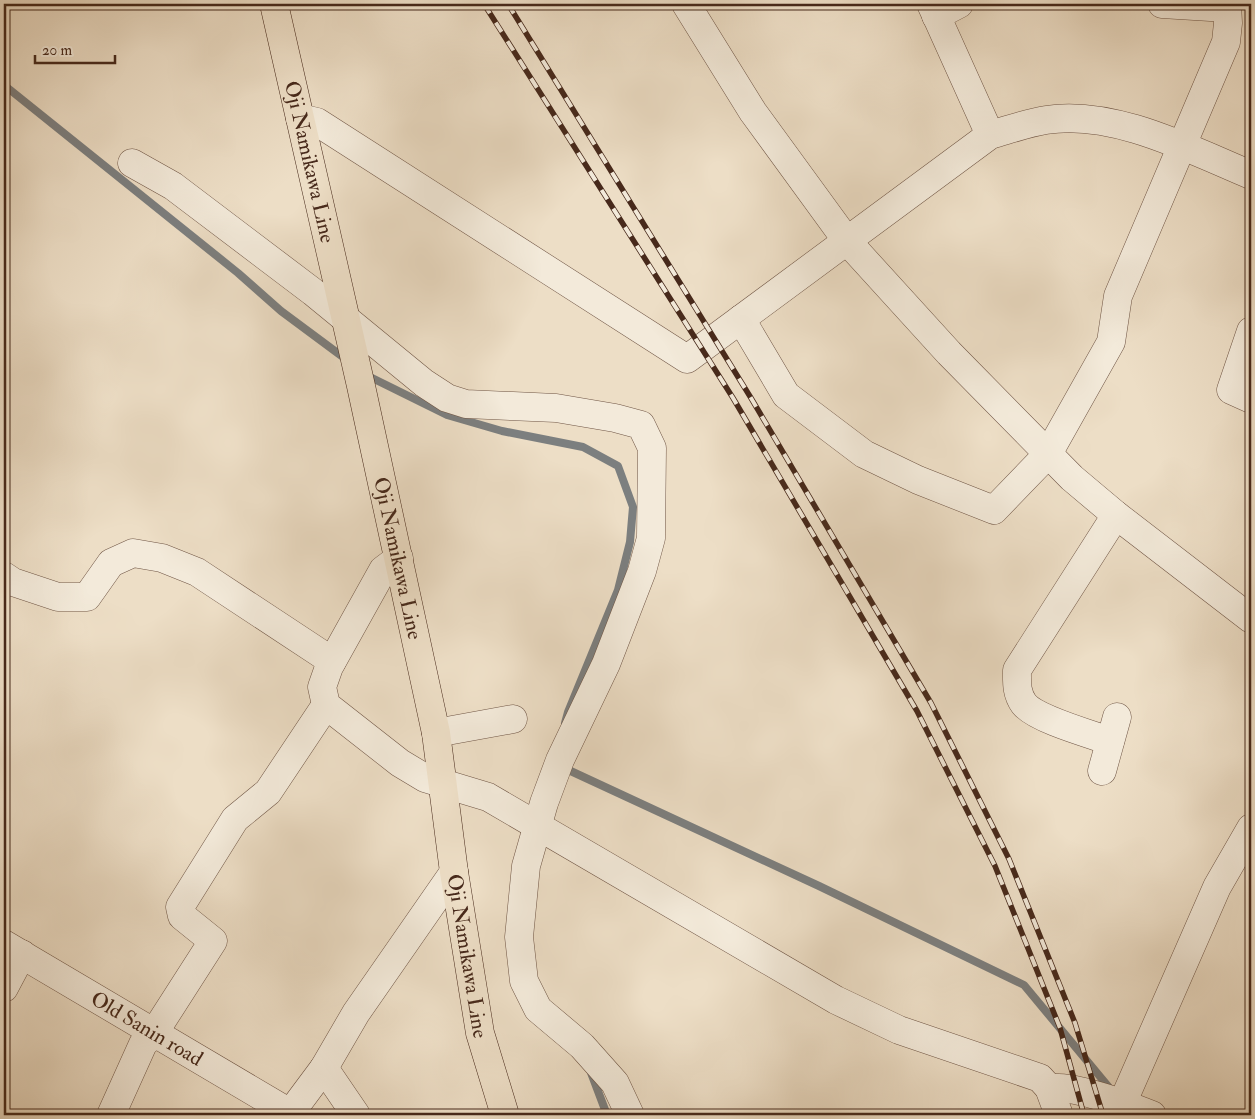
<svg xmlns="http://www.w3.org/2000/svg" width="1255" height="1119" viewBox="0 0 1255 1119" font-family="'IM FELL Double Pica',serif">
<style>
.lines{fill:none;stroke-linecap:round;stroke-linejoin:round}
.stream{stroke:#7c7f7f;stroke-width:8}
.minor-casing{stroke:#705646;stroke-width:29}
.major-casing{stroke:#47291b;stroke-width:29}
.minor{stroke:#f3eada;stroke-width:28}
.major{stroke:#eddec6;stroke-width:28}
.rail-casing{stroke:#47291b;stroke-width:5.5}
.rail{stroke:#f3eada;stroke-width:4;stroke-dasharray:11;stroke-linecap:butt}
.labels{text-anchor:middle;stroke-width:4;stroke-linejoin:round;paint-order:stroke}
.street-label{font-size:21px;fill:#47291b;stroke:#f3eada}
</style>
<rect width="100%" height="100%" fill="#eddec6"/>
<filter id="stains"><feTurbulence type="fractalNoise" baseFrequency=".004" numOctaves="4"/><feColorMatrix values="0 0 0 0 .2 0 0 0 0 .09 0 0 0 0 .02 0 0 0 .5 -.17"/></filter>
<radialGradient id="worn" r=".72"><stop offset=".6" stop-color="#630" stop-opacity="0"/><stop offset="1" stop-color="#630" stop-opacity=".3"/></radialGradient>
<g class="lines">
<!-- stream -->
<g class="stream">
<polyline points="4,85 238,273 281,311 347,360"/>
<polyline points="366,375 447,415 502,431 583,447 618,466 633,507 630,542 618,590 568,712 565,723"/>
<polyline points="562,767 819,886 1024,985 1112,1091"/>
<polyline points="590,1070 607,1115"/>
</g>
<defs>
<g id="minor">
<polyline points="686,4 753,112 847,241 949,353 1072,478 1116,515 1251,619"/>
<polyline points="931,4 990,135"/>
<polyline points="1162,4 1227,8"/>
<polyline points="936,16 959,4"/>
<path d="M300 118 317 122 687 359 990 135C1008 130 1027 123 1046 120 1113 109 1191 150 1251 175"/>
<polyline points="132,163 173,186 313,292 424,383 447,398 466,404 556,408 615,418 641,425 652,448 651,538 642,571 606,664 560,760 544,803 526,866 519,937 524,981 538,1009 582,1046 615,1083 630,1115"/>
<polyline points="741,319 786,395 864,454 918,480 994,510 1048,454 1111,342 1118,296 1226,42 1228,23 1227,4"/>
<polyline points="1251,331 1231,390 1251,399"/>
<polyline points="399,558 383,570 329,667 322,687 326,705 400,763 425,778 488,797 836,1000 899,1030 1040,1078 1049,1088 1059,1115"/>
<polyline points="4,576 13,582 58,597 87,597 111,563 133,553 162,558 197,572 332,661"/>
<polyline points="436,733 513,719"/>
<path d="M1110 741C1090 734 1036 719 1024 704 1016 693 1017 682 1017 670L1116 515"/>
<polyline points="1102,771 1117,717"/>
<path id="s1" d="M4 944 290 1113"/>
<polyline points="4,988 22,954"/>
<polyline points="324,1068 356,1115"/>
<path d="M1049 1088C1078 1086 1124 1104 1152 1115"/>
<polyline points="1122,1104 1217,887 1251,828"/>
<polyline points="111,1115 143,1044 154,1033 213,941 182,916 180,907 235,819 268,792 326,705"/>
<polyline points="289,1115 324,1068 356,1013 454,872"/>
</g>
<g id="major">
<path id="s2" d="M274 4 361 386 436 733 454 872 480 1033 505 1115"/>
</g>
</defs>
<!-- minor casing -->
<use href="#minor" class="minor-casing"/>
<!-- major casing -->
<use href="#major" class="major-casing"/>
<!-- minor -->
<use href="#minor" class="minor"/>
<!-- major -->
<use href="#major" class="major"/>
<defs>
<g id="rail">
<polyline points="484,4 733,398 917,711 995,866 1060,1028 1084,1115"/>
<polyline points="508,4 751,398 931,703 1009,859 1075,1023 1103,1115"/>
</g>
</defs>
<!-- rail casing -->
<use href="#rail" class="rail-casing"/>
<!-- rail -->
<use href="#rail" class="rail"/>
</g>
<g class="labels">
<!-- street labels -->
<g class="street-label">
<text dy="7" stroke="none"><textPath href="#s2" startOffset="162">Oji Namikawa Line</textPath></text>
<text dy="7" stroke="none"><textPath href="#s2" startOffset="568">Oji Namikawa Line</textPath></text>
<text dy="7" stroke="none"><textPath href="#s2" startOffset="972">Oji Namikawa Line</textPath></text>
<text dy="7" stroke="none"><textPath href="#s1" startOffset="166">Old Sanin road</textPath></text>
</g>
</g>
<!-- margin -->
<rect width="1255" height="1119" fill="none" stroke="#eddec6" stroke-width="20"/>
<rect x="5" y="5" width="1245" height="1109" fill="none" stroke="#47291b" stroke-width="2.5"/>
<rect x="10" y="10" width="1235" height="1099" fill="none" stroke="#47291b"/>
<!-- scale -->
<path d="M35 55v8h80v-8" fill="none" stroke="#47291b" stroke-width="2.5"/>
<text x="42" y="55" font-size="15" fill="#47291b" stroke="#f3eada" stroke-width="4" paint-order="stroke">20 m</text>
<rect width="100%" height="100%" filter="url(#stains)"/>
<rect width="100%" height="100%" fill="url(#worn)"/>
</svg>
